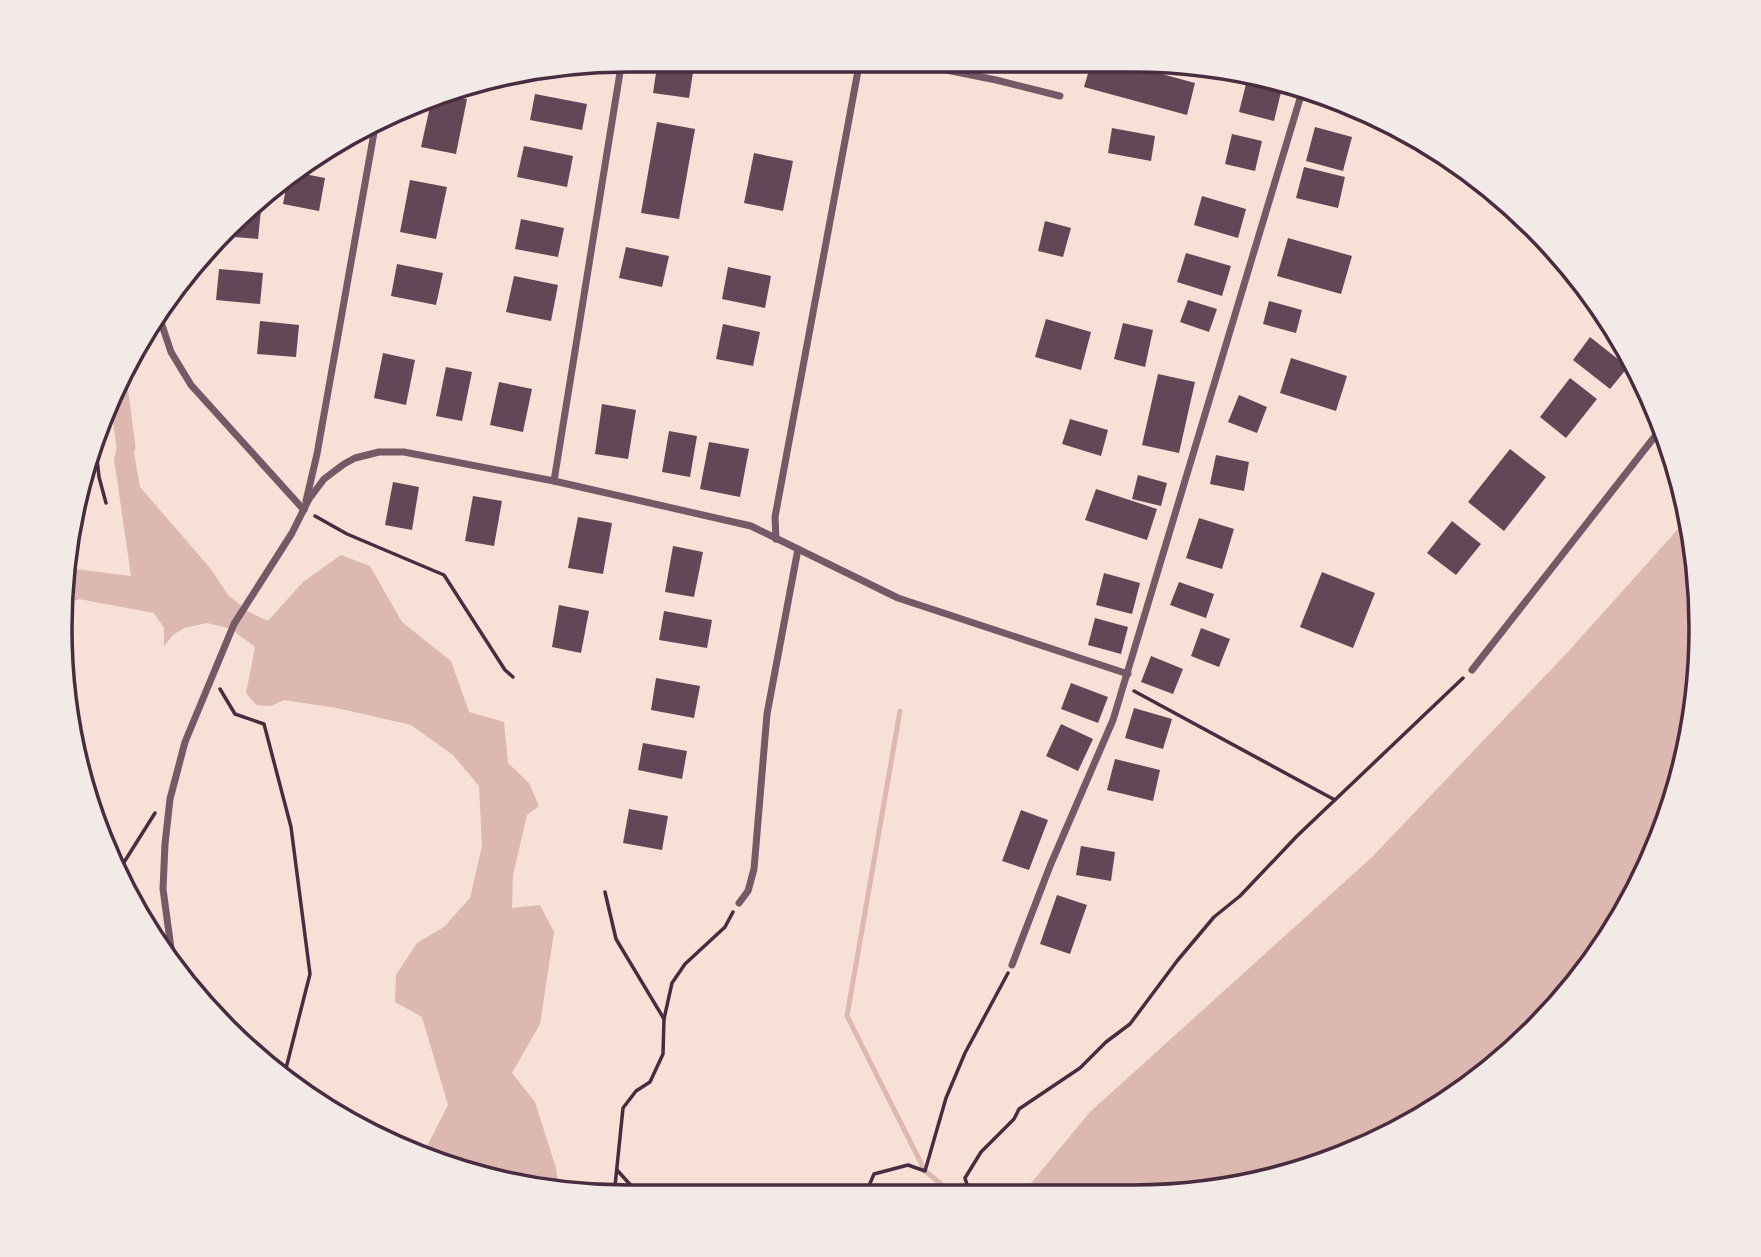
<svg xmlns="http://www.w3.org/2000/svg" width="1761" height="1257" viewBox="0 0 1761 1257" font-family="Arial,sans-serif">
<style>
.water{fill:#dcb8b0}
.lines{fill:none;stroke-linecap:round;stroke-linejoin:round}
.stream{stroke:#dcb8b0;stroke-width:5}
.canal{stroke:#dcb8b0;stroke-width:19}
.building{fill:#644757}
.path{stroke:#4a2c40;stroke-width:3.5}
.minor{stroke:#755966;stroke-width:7}
.rim{fill:none;stroke:#4a2c40;stroke-width:3.5}
</style>
<rect width="100%" height="100%" fill="#f7e1d7"/>
<!-- water -->
<g class="water">
<polygon points="123,421 134,453 140,487 210,568 228,595 249,612 268,621 303,582 341,555 370,566 402,622 451,661 469,712 504,722 508,763 529,783 539,806 527,815 513,875 512,908 540,905 554,932 540,1024 512,1073 535,1102 556,1168 559,1191 482,1178 420,1155 423,1154 448,1105 422,1017 395,1002 396,975 417,943 444,927 470,898 482,846 479,786 453,755 411,725 337,708 284,700 271,706 256,705 246,693 255,647 231,629 207,623 184,628 173,635 164,646 164,628 154,613 79,599 68,604 66,607 65,574 75,569 131,576 114,459"/>
<polygon points="1688,518 1697,554 1700,665 1682,775 1643,880 1584,975 1508,1056 1384,1139 1207,1193 1022,1194 1090,1112 1372,857 1566,654"/>
</g>
<g class="lines">
<!-- stream -->
<polyline class="stream" points="900,711 847,1016 925,1171 941,1184 946,1194"/>
<!-- canal -->
<polyline class="canal" points="118,386 126,447"/>
</g>
<!-- building -->
<g class="building">
<polygon points="658,60 694,66 689,98 653,93"/>
<polygon points="1092,60 1110,60 1195,83 1187,115 1084,87"/>
<polygon points="1247,80 1282,88 1274,121 1239,112"/>
<polygon points="535,94 587,104 582,130 530,120"/>
<polygon points="446,95 467,99 456,154 421,147 431,102"/>
<polygon points="657,122 695,129 679,219 641,213"/>
<polygon points="1315,127 1352,137 1343,171 1306,161"/>
<polygon points="1112,128 1155,136 1151,161 1108,153"/>
<polygon points="1232,134 1262,141 1255,171 1225,164"/>
<polygon points="524,146 573,156 567,187 517,177"/>
<polygon points="754,153 793,161 783,211 744,203"/>
<polygon points="1304,167 1345,177 1338,208 1296,198"/>
<polygon points="294,172 325,178 319,211 283,204 288,177"/>
<polygon points="410,180 447,187 436,239 400,232"/>
<polygon points="1202,196 1246,209 1238,238 1194,225"/>
<polygon points="251,209 261,210 258,239 221,236"/>
<polygon points="521,219 564,228 558,257 515,249"/>
<polygon points="1045,221 1071,228 1063,257 1038,251"/>
<polygon points="1288,238 1352,256 1341,294 1277,276"/>
<polygon points="626,247 669,256 662,287 619,278"/>
<polygon points="1186,253 1231,266 1222,296 1177,282"/>
<polygon points="397,264 443,273 436,305 391,296"/>
<polygon points="728,267 771,276 765,308 722,299"/>
<polygon points="219,269 263,273 260,304 216,300"/>
<polygon points="514,276 558,285 551,321 506,312"/>
<polygon points="1188,300 1217,309 1209,332 1180,322"/>
<polygon points="1269,301 1302,310 1296,333 1263,324"/>
<polygon points="1046,319 1091,332 1081,370 1035,357"/>
<polygon points="260,321 299,325 296,357 257,354"/>
<polygon points="1123,323 1153,330 1145,367 1114,359"/>
<polygon points="1610,323 1625,343 1624,344 1606,329"/>
<polygon points="723,324 760,332 753,366 716,359"/>
<polygon points="1590,337 1628,367 1610,389 1573,360"/>
<polygon points="383,353 415,360 406,405 374,398"/>
<polygon points="1291,358 1347,376 1336,411 1280,393"/>
<polygon points="446,367 472,372 462,421 436,416"/>
<polygon points="1158,374 1195,382 1179,453 1142,445"/>
<polygon points="1570,378 1597,399 1566,438 1540,417"/>
<polygon points="499,382 532,389 523,432 490,425"/>
<polygon points="1239,395 1267,407 1257,433 1228,422"/>
<polygon points="602,404 636,410 628,459 595,454"/>
<polygon points="1070,419 1108,430 1101,456 1062,444"/>
<polygon points="669,431 697,436 690,477 662,472"/>
<polygon points="709,442 749,449 740,497 700,489"/>
<polygon points="1510,449 1546,477 1504,531 1468,502"/>
<polygon points="1216,455 1249,462 1244,491 1210,484"/>
<polygon points="1138,475 1167,483 1161,506 1132,499"/>
<polygon points="393,482 419,487 412,530 385,525"/>
<polygon points="1096,489 1157,509 1147,540 1085,520"/>
<polygon points="473,496 502,501 494,546 465,541"/>
<polygon points="578,517 612,523 603,574 568,568"/>
<polygon points="1199,518 1234,529 1222,569 1186,558"/>
<polygon points="1452,521 1481,544 1456,575 1427,553"/>
<polygon points="673,546 703,552 694,597 665,592"/>
<polygon points="1322,572 1375,593 1353,648 1300,627"/>
<polygon points="1104,573 1140,583 1132,614 1096,605"/>
<polygon points="1179,582 1214,594 1206,618 1170,605"/>
<polygon points="559,605 589,611 581,653 552,647"/>
<polygon points="664,611 712,620 707,648 659,640"/>
<polygon points="1095,618 1128,627 1121,654 1088,645"/>
<polygon points="1201,628 1230,639 1219,667 1191,656"/>
<polygon points="1151,656 1183,669 1173,694 1141,682"/>
<polygon points="656,678 700,686 694,718 651,710"/>
<polygon points="1071,683 1108,697 1098,723 1061,709"/>
<polygon points="1134,708 1172,719 1163,749 1125,738"/>
<polygon points="1061,724 1093,739 1078,771 1046,756"/>
<polygon points="643,743 687,751 682,779 638,770"/>
<polygon points="1115,759 1160,770 1153,801 1107,790"/>
<polygon points="629,809 668,816 662,850 623,843"/>
<polygon points="1021,810 1048,820 1029,870 1002,861"/>
<polygon points="1081,846 1115,852 1111,881 1076,875"/>
<polygon points="1057,895 1087,905 1070,954 1040,944"/>
</g>
<g class="lines">
<!-- path -->
<g class="path">
<polyline points="1001,68 1006,60"/>
<polyline points="95,441 99,477 106,503"/>
<polyline points="315,516 347,534 444,575 505,670 513,677"/>
<polyline points="220,689 235,714 264,724 291,827 310,974 283,1080"/>
<polyline points="1134,691 1335,800"/>
<polyline points="116,875 155,813"/>
<polyline points="605,892 616,939 664,1019"/>
<polyline points="617,1170 635,1190 646,1196"/>
<polyline points="973,1194 968,1188 965,1178 981,1152 1014,1119 1019,1109 1080,1068 1106,1042 1130,1024 1177,961 1214,917 1240,896 1297,836 1463,678"/>
<polyline points="865,1195 874,1174 908,1165 925,1171 946,1098 965,1053 1008,973"/>
<polyline points="614,1196 623,1108 636,1091 650,1082 663,1054 664,1019 672,983 685,964 725,927 733,912"/>
</g>
<!-- minor -->
<g class="minor">
<polyline points="897,60 996,80 1060,96"/>
<polyline points="160,319 171,352 191,385 304,510"/>
<polyline points="554,481 622,60"/>
<polyline points="306,501 317,454 375,127"/>
<polyline points="776,539 775,517 860,60"/>
<polyline points="1472,670 1663,426"/>
<polyline points="739,903 748,891 754,869 767,714 798,549"/>
<polyline points="173,963 163,889 165,844 170,799 185,742 234,624 292,533 309,499 324,479 344,464 355,458 379,452 404,452 554,481 751,526 898,598 1128,674"/>
<polyline points="1012,965 1050,866 1113,720 1302,92"/>
</g>
</g>
<!-- crop -->
<path d="M0 0H1761V1257H0ZM628 72H1133A556 556 0 0 1 1689 628V629A556 556 0 0 1 1133 1185H628A556 556 0 0 1 72 629V628A556 556 0 0 1 628 72Z" fill="#f1eae7" fill-rule="evenodd"/>
<path class="rim" d="M628 72H1133A556 556 0 0 1 1689 628V629A556 556 0 0 1 1133 1185H628A556 556 0 0 1 72 629V628A556 556 0 0 1 628 72Z"/>
</svg>
